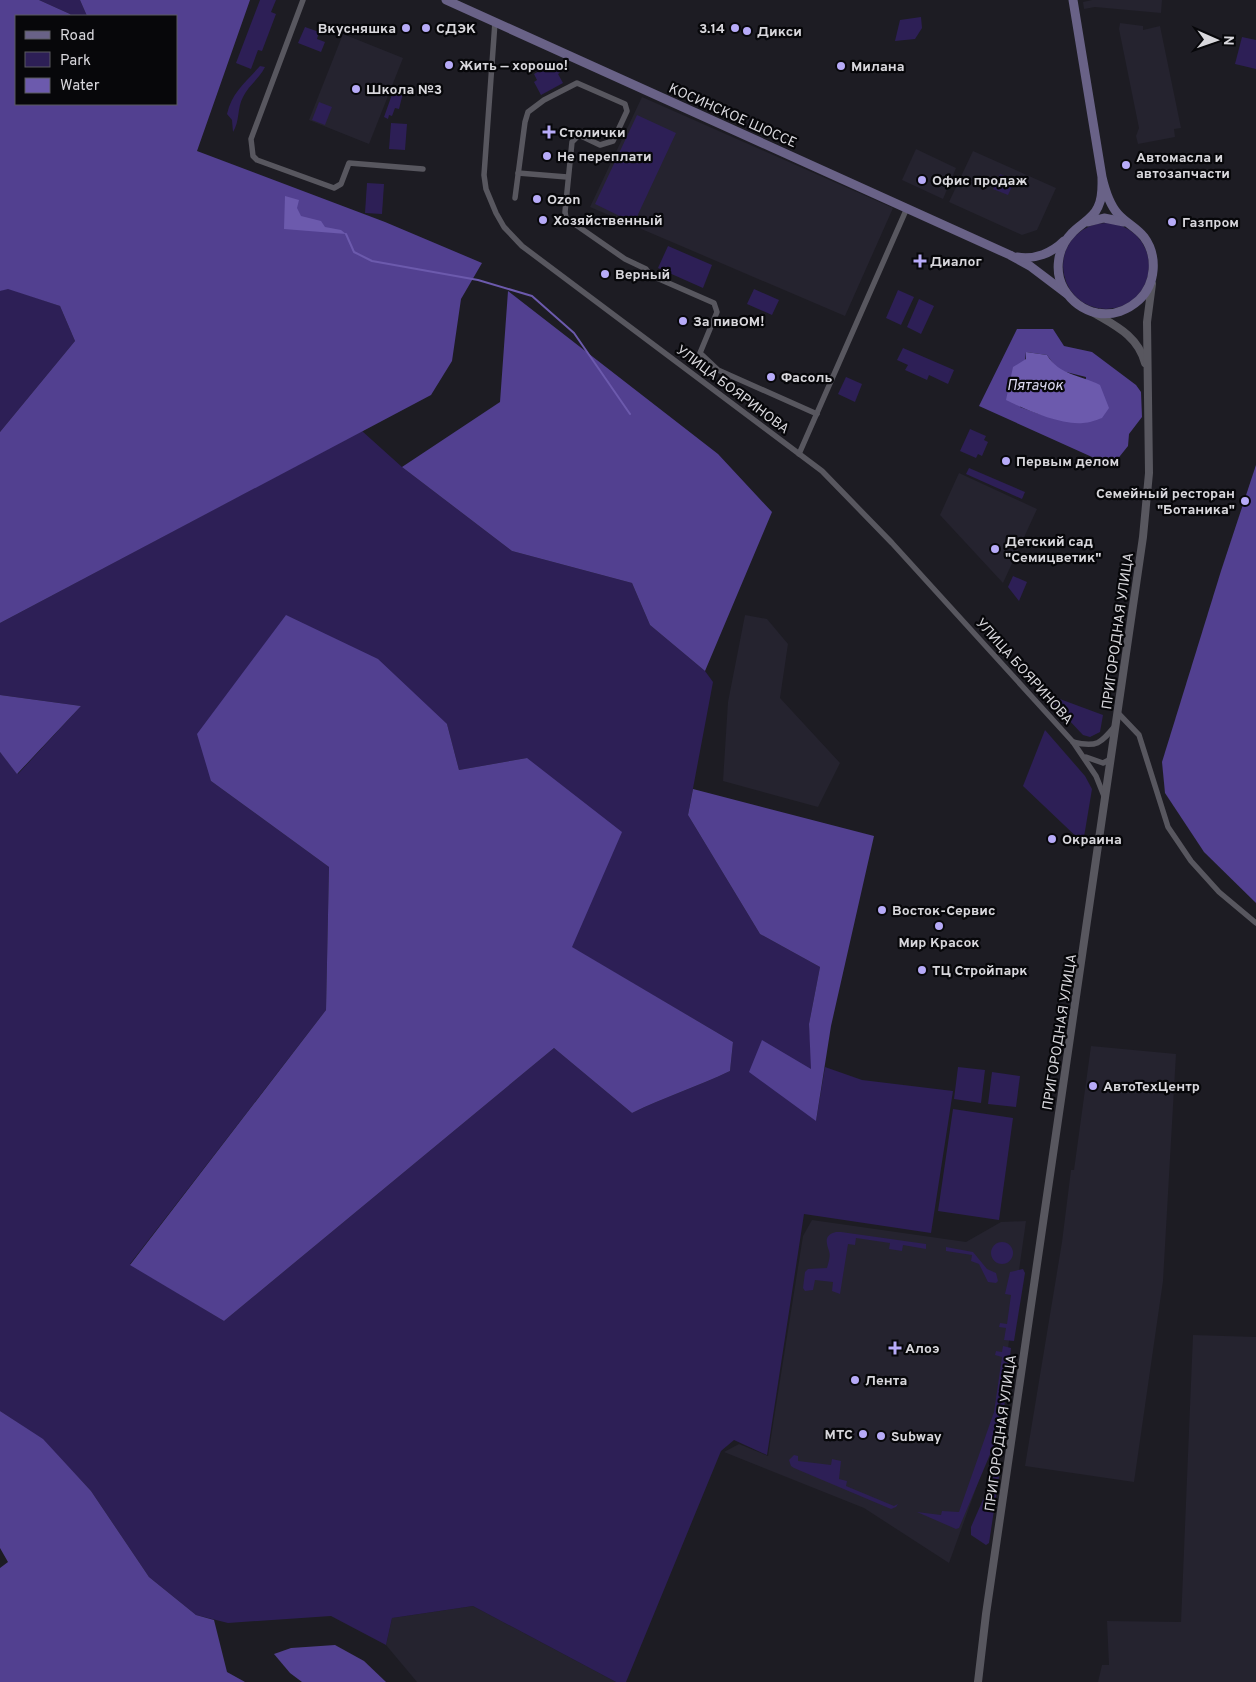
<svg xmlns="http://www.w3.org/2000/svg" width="1256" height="1682" viewBox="0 0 1256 1682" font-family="Overpass,sans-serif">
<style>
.built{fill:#25232f}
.green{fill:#2d1f56;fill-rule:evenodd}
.forest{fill:#524090;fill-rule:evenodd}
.water{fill:#6c5aad}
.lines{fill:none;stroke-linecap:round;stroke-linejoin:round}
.stream{stroke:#6c5aad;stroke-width:2}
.minor{stroke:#58575f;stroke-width:5.5}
.tertiary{stroke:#58575f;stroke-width:8}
.secondary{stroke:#696287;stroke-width:9}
.poi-dot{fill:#b7abf8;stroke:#07070a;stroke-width:2}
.labels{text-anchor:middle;stroke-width:4.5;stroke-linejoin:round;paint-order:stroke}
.poi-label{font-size:14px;font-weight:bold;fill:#d8d7dc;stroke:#07070a;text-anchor:start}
.street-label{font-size:14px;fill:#d8d7dc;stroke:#07070a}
.water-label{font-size:15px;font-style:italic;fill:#dcdaf1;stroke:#07070a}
</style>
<rect width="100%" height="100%" fill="#1d1c23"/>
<!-- built -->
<g class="built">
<polygon points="1092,0 1162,0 1161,13 1095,7 1084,9 1083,2"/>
<polygon points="1120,23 1143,26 1143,30 1160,26 1181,128 1174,129 1175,137 1138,144 1136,136 1139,128 1119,29"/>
<polygon points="343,34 403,58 369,144 309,120"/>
<polygon points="642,97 893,208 845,316 590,207"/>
<polygon points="916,149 956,168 943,199 902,180"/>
<polygon points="973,151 1056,188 1037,230 1022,235 949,202"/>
<polygon points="959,473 1037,509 1003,583 940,515"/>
<polygon points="745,615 767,619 788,644 780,698 840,763 818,807 723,781 728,702"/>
<polygon points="1091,1046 1176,1054 1163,1281 1134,1482 1025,1466 1062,1242 1071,1170 1074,1170"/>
<polygon points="812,1220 966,1242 1001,1222 1026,1221 996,1433 949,1563 864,1508 724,1452 739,1444 768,1456 803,1236"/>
<polygon points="1193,1335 1256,1337 1256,1682 1098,1682 1102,1665 1109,1665 1107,1621 1181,1622"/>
<polygon points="473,1606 616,1682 417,1682 386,1645 392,1618"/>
</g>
<!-- green -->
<g class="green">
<polygon points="39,0 80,0 87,16 71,16 70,14"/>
<polygon points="260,0 276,0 271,12 276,14 262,51 258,50 251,69 236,63"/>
<polygon points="921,17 922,28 915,39 895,41 900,20"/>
<polygon points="305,27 319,32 317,39 325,42 321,52 298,43"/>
<polygon points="1242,37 1256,40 1256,69 1235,64"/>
<polygon points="557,61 562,71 558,74 563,83 541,95 534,82 537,80 534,74"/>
<path d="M260 66 265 67C259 79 248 86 243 97 237 108 240 121 233 132L232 120 227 114C232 92 246 82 260 66Z"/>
<polygon points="395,86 404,89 399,109 395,108 392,116 389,115 388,119 384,117"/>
<polygon points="319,102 332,107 325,125 312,120"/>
<polygon points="637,115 676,133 634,223 595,204"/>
<polygon points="391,123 407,124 405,150 389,149"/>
<polygon points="1000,174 1015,180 1008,195 993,189"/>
<polygon points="367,183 384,184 382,214 365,213"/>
<circle cx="1106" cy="266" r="43"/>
<polygon points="668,246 712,265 703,288 658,268"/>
<polygon points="7,288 60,306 75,341 0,432 0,291"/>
<polygon points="754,289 779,300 772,315 747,304"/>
<polygon points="898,290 914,297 901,325 886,318"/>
<polygon points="919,299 934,306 921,334 907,327"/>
<polygon points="903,348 954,370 948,384 929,375 927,380 905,370 908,365 897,360"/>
<polygon points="846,377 862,384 855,402 838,394"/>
<polygon points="970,429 986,436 984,440 988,442 982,456 978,454 976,458 960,451"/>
<path d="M362 431 402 467 512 551 632 583 650 625 705 671 713 682 688 815 760 934 820 967 809 1024 816 1121 825 1067 862 1080 953 1091 931 1233 804 1214 767 1455 734 1440 721 1451 626 1682H616L473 1606 392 1618 386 1645 331 1616 228 1623 196 1615 149 1577 91 1491 43 1440 0 1411V752L18 774 81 706 0 695V623ZM447 724 459 770 527 758 571 947 733 1042 730 1071C697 1087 664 1097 632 1113L554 1048 224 1321 130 1264 326 1010 329 867 211 781Z"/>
<polygon points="969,468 1025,492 1022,499 966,474"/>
<polygon points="1013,576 1027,582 1019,601 1008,587"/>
<polygon points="1049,695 1103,715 1100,732 1090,737 1083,735 1048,698"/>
<polygon points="1045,730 1085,776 1092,789 1083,843 1023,786"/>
<polygon points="958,1067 985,1070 981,1103 954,1099"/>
<polygon points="992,1072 1020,1076 1016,1107 988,1104"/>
<polygon points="953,1109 1013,1118 999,1220 938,1211"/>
<path d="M836 1232H841L926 1244V1249L903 1245 902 1251 889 1249 890 1243 856 1238 855 1245 848 1244 840 1294 832 1291 833 1282 815 1280 813 1290 805 1291 803 1288 805 1272 808 1269 827 1268C828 1264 831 1256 829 1251 826 1242 824 1235 836 1232Z"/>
<circle cx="1002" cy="1253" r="11"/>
<polygon points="946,1247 973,1252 987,1269 996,1273 998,1281 996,1283 988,1282 979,1264 971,1261 972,1255 946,1251"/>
<polygon points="1023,1269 1025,1273 1014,1341 1004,1340 1006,1328 999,1327 1000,1323 1007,1324 1011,1295 1005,1294 1010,1272"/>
<polygon points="1003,1346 1011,1348 1002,1426 959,1528 956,1529 917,1512 941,1515 942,1511 959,1512 994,1412 1002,1357 995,1355 996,1351 1002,1352"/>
<polygon points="794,1455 798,1456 798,1461 831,1465 832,1459 841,1461 839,1479 847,1481 846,1486 894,1506 898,1504 896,1507 891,1509 794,1468 791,1466 789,1460"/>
<polygon points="999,1463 1001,1464 989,1543 986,1545 971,1535 971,1527"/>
</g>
<!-- forest -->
<g class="forest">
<polygon points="0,0 39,0 70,14 71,16 16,16 16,104 176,104 176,16 87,16 80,0 250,0 197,151 385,222 482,263 461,299 452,361 431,395 0,623 0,432 75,341 60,306 8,289 0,291"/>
<polygon points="508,291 718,454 772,512 705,671 650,625 632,583 512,551 402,467 500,402"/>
<path d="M1017 329H1053L1064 346 1092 352 1136 385 1141 392 1142 417 1129 434 1128 446 1112 466 979 406ZM1026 352 1047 355 1058 370 1086 377 1082 423 1039 414 1020 407Z"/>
<polygon points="1256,465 1256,903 1204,852 1165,793 1162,762 1221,571"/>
<path d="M286 615 378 659 447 724 459 770 527 758 622 832 572 947 733 1042 730 1071C697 1087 664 1097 632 1113L554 1048 224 1321 130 1265 326 1010 329 867 211 781 197 734Z"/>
<polygon points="0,695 81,706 17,774 0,752"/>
<polygon points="693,789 874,836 831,1026 816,1121 749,1072 762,1040 811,1069 809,1024 820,967 760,934 688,815"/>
<polygon points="0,1411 43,1439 91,1491 149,1577 196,1615 214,1620 227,1672 245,1682 0,1682 0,1568 8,1562 0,1548"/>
<polygon points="335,1645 364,1661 386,1682 302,1682 290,1673 274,1654 291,1648"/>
</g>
<!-- water -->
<g class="water">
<polygon points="285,196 299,200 297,208 301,216 321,221 325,227 341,230 346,234 284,229"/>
<path d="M1026 352 1047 355C1060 376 1079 374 1100 385L1109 408 1102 418C1096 420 1089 423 1083 423 1060 425 1026 410 1006 400L1013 367 1026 359Z"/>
</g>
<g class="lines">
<!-- stream -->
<polyline class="stream" points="346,234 354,252 372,261 478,280 532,296 574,333 630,414"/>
<!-- minor -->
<g class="minor">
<polyline points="303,0 251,139 253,156 257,160 334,188 341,184 349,163 423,169"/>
<polyline points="495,22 484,175 486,189 496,213 504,227 522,246 822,471 892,543 1073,742 1096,776 1104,796"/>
<polyline points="518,173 567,177"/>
<polyline points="515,198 525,122 528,112 544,100 577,83 625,104 627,111 613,141 600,145 579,135 572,142 565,212 566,218 625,259 646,269 650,275 714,303 717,312 700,353 718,370 817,414"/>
<polyline points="799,454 907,208"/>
<polyline points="1118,713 1139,735 1168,827 1191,861 1219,892 1256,923"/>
<path d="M1073 742C1097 748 1101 743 1115 726"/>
<polyline points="1086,757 1103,763 1111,759"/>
</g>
<!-- tertiary -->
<g class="tertiary">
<path d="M1094 313C1116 326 1138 336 1145 363"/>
<polyline points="978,1682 986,1614 1143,537 1149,473 1147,322 1152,284"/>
</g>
<!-- secondary -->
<g class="secondary">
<polyline points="446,0 1010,255 1030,266 1067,294"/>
<path d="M1073 0 1102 177C1102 187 1103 197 1098 207 1093 219 1080 224 1072 233 1057 248 1054 272 1064 289 1072 302 1083 310 1097 313 1113 316 1128 310 1139 300 1156 284 1158 256 1144 237 1137 228 1126 223 1118 214 1109 204 1105 190 1102 177"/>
<polyline points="1088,222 1104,218 1124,222"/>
<path d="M1017 257C1035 260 1052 253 1064 241"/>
</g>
</g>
<!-- markers -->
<g class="poi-dot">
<circle cx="406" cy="28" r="5"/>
<circle cx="426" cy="28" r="5"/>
<circle cx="735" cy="28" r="5"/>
<circle cx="747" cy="31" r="5"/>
<circle cx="449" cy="65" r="5"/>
<circle cx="841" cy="66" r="5"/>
<circle cx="356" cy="89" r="5"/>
<path d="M546.5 124.5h5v5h5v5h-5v5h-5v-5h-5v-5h5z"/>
<circle cx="547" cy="156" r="5"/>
<circle cx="1126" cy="165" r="5"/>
<circle cx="922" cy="180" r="5"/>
<circle cx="537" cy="199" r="5"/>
<circle cx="543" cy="220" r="5"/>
<circle cx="1172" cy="222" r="5"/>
<path d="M917.5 253.5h5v5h5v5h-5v5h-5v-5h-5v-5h5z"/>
<circle cx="605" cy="274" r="5"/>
<circle cx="683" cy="321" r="5"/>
<circle cx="771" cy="377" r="5"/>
<circle cx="1006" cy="461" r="5"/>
<circle cx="1245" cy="501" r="5"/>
<circle cx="995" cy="549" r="5"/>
<circle cx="1052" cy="839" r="5"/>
<circle cx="882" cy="910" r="5"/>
<circle cx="939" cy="926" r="5"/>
<circle cx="922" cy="970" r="5"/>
<circle cx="1093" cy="1086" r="5"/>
<path d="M892.5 1340.5h5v5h5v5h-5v5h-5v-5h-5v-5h5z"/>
<circle cx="855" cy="1380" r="5"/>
<circle cx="863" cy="1434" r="5"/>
<circle cx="881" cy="1436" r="5"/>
</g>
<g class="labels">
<!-- poi labels -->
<g class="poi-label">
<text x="396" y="33" text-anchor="end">Вкусняшка</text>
<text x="436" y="33">СДЭК</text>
<text x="725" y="33" text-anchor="end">3.14</text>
<text x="757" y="36">Дикси</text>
<text x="459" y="70">Жить — хорошо!</text>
<text x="851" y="71">Милана</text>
<text x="366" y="94">Школа №3</text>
<text x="559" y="137">Столички</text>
<text x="557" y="161">Не переплати</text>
<text x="1136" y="162">Автомасла и<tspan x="1136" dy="16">автозапчасти</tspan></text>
<text x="932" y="185">Офис продаж</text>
<text x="547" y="204">Ozon</text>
<text x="553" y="225">Хозяйственный</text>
<text x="1182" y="227">Газпром</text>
<text x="930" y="266">Диалог</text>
<text x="615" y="279">Верный</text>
<text x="693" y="326">За пивОМ!</text>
<text x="781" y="382">Фасоль</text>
<text x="1016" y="466">Первым делом</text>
<text x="1235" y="498" text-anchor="end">Семейный ресторан<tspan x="1235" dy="16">"Ботаника"</tspan></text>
<text x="1005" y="546">Детский сад<tspan x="1005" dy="16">"Семицветик"</tspan></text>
<text x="1062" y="844">Окраина</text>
<text x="892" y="915">Восток-Сервис</text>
<text x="939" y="947" text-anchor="middle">Мир Красок</text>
<text x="932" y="975">ТЦ Стройпарк</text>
<text x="1103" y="1091">АвтоТехЦентр</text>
<text x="905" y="1353">Алоэ</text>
<text x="865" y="1385">Лента</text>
<text x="853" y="1439" text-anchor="end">МТС</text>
<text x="891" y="1441">Subway</text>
</g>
<!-- street labels -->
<g class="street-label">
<text transform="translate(733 115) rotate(24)" y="5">КОСИНСКОЕ ШОССЕ</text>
<text transform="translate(733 389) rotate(37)" y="5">УЛИЦА БОЯРИНОВА</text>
<text transform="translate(1117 631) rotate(-82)" y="5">ПРИГОРОДНАЯ УЛИЦА</text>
<text transform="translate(1025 671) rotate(48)" y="5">УЛИЦА БОЯРИНОВА</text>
<text transform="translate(1059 1032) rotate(-81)" y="5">ПРИГОРОДНАЯ УЛИЦА</text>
<text transform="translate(1000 1433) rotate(-82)" y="5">ПРИГОРОДНАЯ УЛИЦА</text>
</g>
<!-- water labels -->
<g class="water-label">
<text x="1035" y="390">Пятачок</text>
</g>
</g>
<!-- legend -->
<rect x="15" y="15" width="162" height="90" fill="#07070a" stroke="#5b5a5e"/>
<rect x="25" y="31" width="25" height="8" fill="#696287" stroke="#5b5a5e"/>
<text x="60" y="40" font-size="15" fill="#d8d7dc">Road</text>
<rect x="25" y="52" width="25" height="15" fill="#2d1f56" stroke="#5b5a5e"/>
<text x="60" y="65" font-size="15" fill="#d8d7dc">Park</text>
<rect x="25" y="78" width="25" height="15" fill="#6c5aad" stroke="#5b5a5e"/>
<text x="60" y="90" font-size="15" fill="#d8d7dc">Water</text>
<!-- north arrow -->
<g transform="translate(1216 40) rotate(92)" stroke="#07070a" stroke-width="4" paint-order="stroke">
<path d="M0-4L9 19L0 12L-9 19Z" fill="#d8d7dc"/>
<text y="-8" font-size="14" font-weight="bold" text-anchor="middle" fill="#d8d7dc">N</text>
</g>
</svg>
